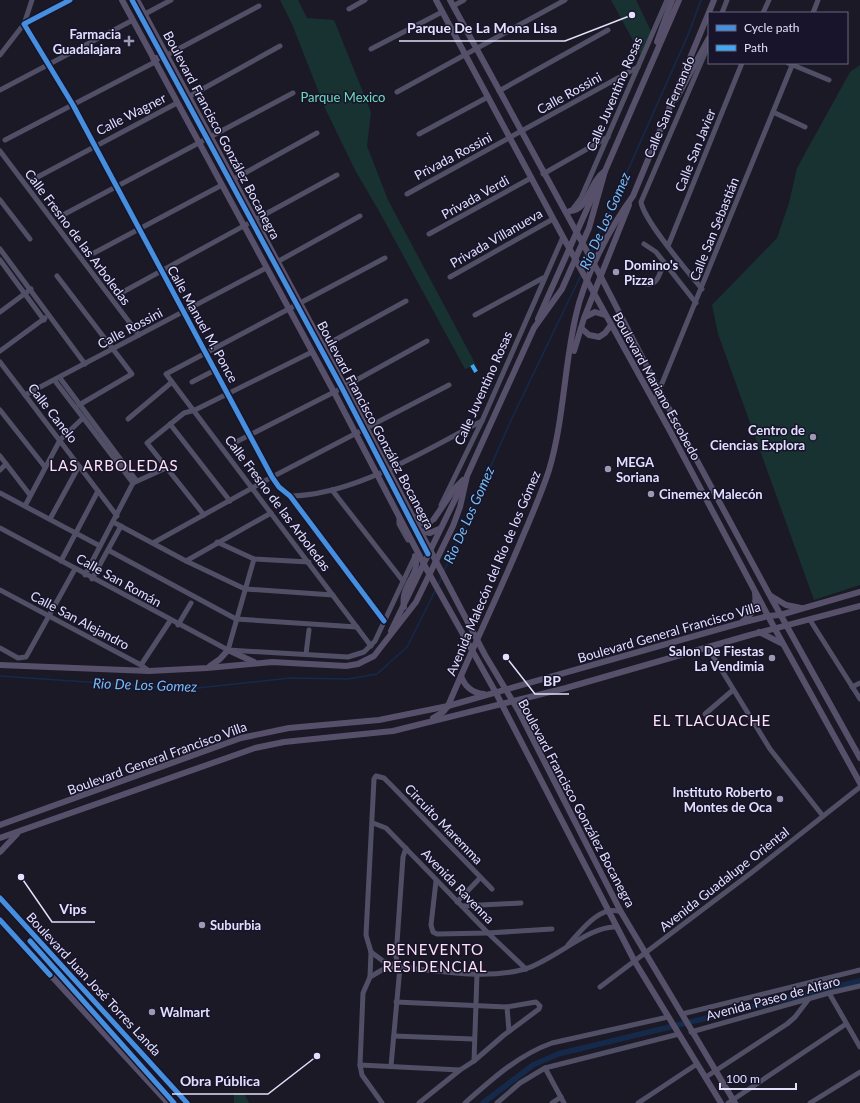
<svg xmlns="http://www.w3.org/2000/svg" width="860" height="1103" viewBox="0 0 860 1103" font-family="Lato,sans-serif">
<style>
.green{fill:#183131}
.lines{fill:none;stroke-linecap:round;stroke-linejoin:round}
.stream{stroke:#152a4b;stroke-width:1.5}
.canal{stroke:#152a4b;stroke-width:5.5}
.minor{stroke:#504f66;stroke-width:5}
.major{stroke:#57506a;stroke-width:6}
.quiet{stroke:#3fa9f5;stroke-width:4;stroke-dasharray:8 4;stroke-linecap:butt}
.cycleway-casing{stroke:#17142b;stroke-width:8}
.cycleway{stroke:#468fdf;stroke-width:5}
.poi-dot{fill:#9c9ab2;stroke:#17142b;stroke-width:1.5}
.labels{text-anchor:middle;stroke-width:3;stroke-linejoin:round;paint-order:stroke}
.poi-label{font-size:13px;font-weight:bold;fill:#e2e0fd;stroke:#17142b;text-anchor:start}
.street-label{font-size:13px;fill:#e2e0fd;stroke:#17142b}
.park-label{font-size:13px;fill:#6fdabc;stroke:#17142b}
.water-label{font-size:14px;font-style:italic;fill:#75bef5;stroke:#17142b}
.quarter-label{font-size:15px;letter-spacing:1px;fill:#fde2f4;stroke:#17142b}
.leader{fill:none;stroke:#e2e0fd;stroke-width:1.5}
.callout-dot{fill:#e2e0fd;stroke:#17142b;stroke-width:1.5}
.callout-label{font-size:14px;text-anchor:middle;font-weight:bold;fill:#e2e0fd;stroke:#17142b;stroke-width:3;stroke-linejoin:round;paint-order:stroke}
</style>
<rect width="100%" height="100%" fill="#1b1926"/>
<!-- green -->
<g class="green">
<polygon points="280,0 298,0 307,18 334,20 371,112 367,146 388,200 476,365 465,369 379,211 355,170 325,108 292,24"/>
<polygon points="611,0 636,0 651,31 641,55"/>
<polygon points="860,65 860,585 814,600 718,334 712,305 777,238 789,203 797,168 850,72"/>
<polygon points="234,1093 244,1093 249,1103 234,1103"/>
</g>
<g class="lines">
<!-- stream -->
<g class="stream">
<polyline points="591,253 688,35 701,0"/>
<polyline points="583,270 589,259"/>
<polyline points="444,571 513,416 581,275"/>
<polyline points="438,586 442,576"/>
<polyline points="0,676 188,689 290,678 348,679 377,674 407,647 435,591"/>
</g>
<!-- canal -->
<polyline class="canal" points="483,1103 533,1065 558,1054 860,981"/>
<!-- minor -->
<g class="minor">
<polyline points="70,0 24,24 73,105 272,477 279,487 290,496 384,621"/>
<polyline points="453,6 464,0"/>
<polyline points="349,9 365,0"/>
<polyline points="722,13 727,0"/>
<polyline points="763,13 769,0"/>
<polyline points="813,13 818,0"/>
<polyline points="145,14 171,0"/>
<polyline points="371,49 442,12"/>
<polyline points="0,55 24,24 32,0"/>
<polyline points="167,55 259,6"/>
<polyline points="788,63 829,80"/>
<polyline points="0,90 133,20"/>
<polyline points="499,91 608,30"/>
<polyline points="397,92 565,0"/>
<polyline points="190,96 280,46"/>
<polyline points="773,112 805,127"/>
<polyline points="419,134 488,97"/>
<polyline points="5,140 155,62"/>
<polyline points="0,151 139,335"/>
<polyline points="543,174 608,137"/>
<polyline points="234,179 317,133"/>
<polyline points="32,180 177,103"/>
<polyline points="407,194 638,67"/>
<polyline points="0,200 30,239"/>
<polyline points="572,210 581,198 667,0"/>
<polyline points="61,216 293,93"/>
<polyline points="429,234 531,178"/>
<polyline points="644,244 656,252 696,303"/>
<polyline points="668,246 742,63"/>
<polyline points="0,249 85,364"/>
<polyline points="94,253 222,185"/>
<polyline points="0,260 44,320"/>
<polyline points="277,262 360,216"/>
<polyline points="57,276 132,374 79,405"/>
<polyline points="450,277 553,219"/>
<path d="M646 284C658 287 660 271 664 263"/>
<path d="M702 289C688 272 644 221 641 202L709 44"/>
<polyline points="121,293 337,175"/>
<polyline points="0,312 31,289"/>
<polyline points="475,315 543,278"/>
<polyline points="324,346 406,301"/>
<polyline points="0,351 45,318"/>
<polyline points="0,362 117,516"/>
<polyline points="60,378 136,480"/>
<polyline points="55,381 133,483"/>
<polyline points="192,382 215,370"/>
<polyline points="25,395 266,268"/>
<polyline points="654,403 793,63"/>
<polyline points="0,410 45,467"/>
<polyline points="128,419 172,382"/>
<polyline points="170,424 230,501"/>
<polyline points="236,442 342,388 427,341"/>
<polyline points="0,456 30,495"/>
<polyline points="0,470 6,464"/>
<polyline points="332,490 403,581"/>
<polyline points="0,493 100,546"/>
<path d="M290 496C356 495 425 450 482 421"/>
<polyline points="441,505 482,421 563,237"/>
<polyline points="25,506 60,440 83,418"/>
<polyline points="204,515 147,443 184,413 195,410 312,352"/>
<polyline points="399,516 399,524 408,540"/>
<polyline points="415,517 424,525 431,522 436,516"/>
<polyline points="50,519 79,466"/>
<polyline points="113,522 186,561 245,589 333,595"/>
<polyline points="0,528 228,650 348,657 364,652 375,641 415,556"/>
<polyline points="217,542 254,559 309,562"/>
<polyline points="153,543 272,477 449,385"/>
<polyline points="108,550 236,619 357,627"/>
<polyline points="61,561 98,491"/>
<polyline points="186,561 271,513"/>
<polyline points="85,575 133,483 166,468"/>
<polyline points="92,579 121,526"/>
<polyline points="0,590 141,665 149,671"/>
<polyline points="810,620 860,699"/>
<polyline points="178,625 191,603"/>
<polyline points="371,646 166,374 385,258"/>
<polyline points="0,648 18,658 26,657 75,569"/>
<polyline points="708,648 770,749 823,816"/>
<polyline points="228,650 254,559"/>
<polyline points="306,654 309,630"/>
<polyline points="141,665 170,621"/>
<polyline points="852,687 860,683"/>
<polyline points="705,714 733,690"/>
<polyline points="373,823 386,828 488,933 526,969"/>
<polyline points="436,881 431,925 433,932 437,934 488,933 552,929"/>
<polyline points="457,902 480,878"/>
<polyline points="462,906 521,903"/>
<path d="M568 945C581 931 600 904 621 912"/>
<polyline points="371,952 383,961 398,966"/>
<path d="M400 967C440 971 485 980 525 969 553 961 590 925 616 927"/>
<polyline points="477,974 474,1061 504,1035 539,1009 540,1006 536,1002 507,1007"/>
<polyline points="370,977 382,970 397,966"/>
<polyline points="600,987 751,873 860,787"/>
<polyline points="829,993 860,1047"/>
<polyline points="396,1002 507,1007 509,1031"/>
<polyline points="682,1014 860,970"/>
<polyline points="691,1032 829,993 860,986"/>
<polyline points="394,1036 473,1039"/>
<polyline points="360,1065 460,1070 474,1061"/>
<polyline points="391,1066 400,967 398,966 396,957 403,857 406,848"/>
<polyline points="545,1068 564,1103"/>
<polyline points="706,1077 787,1024 795,1017 808,1000"/>
<polyline points="382,1103 362,1075 360,1065 363,993 370,977 371,952 366,935 374,779 376,776 384,778 392,786 492,889"/>
<polyline points="419,1103 460,1070"/>
<path d="M465 1103C491 1080 518 1055 552 1043L668 1017"/>
<polyline points="497,1103 520,1083 545,1068 679,1034"/>
<polyline points="552,1103 561,1097"/>
<polyline points="638,1103 697,1064"/>
<polyline points="728,1103 846,1024"/>
<polyline points="810,1103 860,1072"/>
</g>
<!-- major -->
<g class="major">
<polyline points="122,0 334,392 427,570 496,693 635,962 721,1103"/>
<polyline points="137,0 345,387 485,655 518,710 621,912 735,1103"/>
<polyline points="436,0 563,237 670,431 775,629 860,783"/>
<polyline points="450,0 601,277 659,390 769,594 860,758"/>
<polyline points="657,42 672,0"/>
<polyline points="153,58 160,58 165,52"/>
<polyline points="676,99 709,38"/>
<path d="M570 211C588 211 589 182 605 171"/>
<polyline points="585,317 595,312 605,315"/>
<polyline points="538,319 599,182"/>
<polyline points="581,328 589,335 599,337 605,333 611,325"/>
<polyline points="574,351 584,318 629,205"/>
<polyline points="434,519 455,488 463,480"/>
<polyline points="420,531 430,533 439,529"/>
<polyline points="771,596 786,605 801,608"/>
<path d="M404 607C400 584 421 576 415 556"/>
<path d="M743 621C753 614 757 605 755 593"/>
<polyline points="391,631 462,485"/>
<polyline points="759,632 781,643"/>
<polyline points="0,665 149,671 207,668 272,662 346,666 358,664 374,656 416,602 453,526 460,507 467,476 534,328 562,289 589,228 605,171 679,0"/>
<polyline points="210,666 220,659 228,650 254,662"/>
<path d="M461 676C465 687 472 693 484 694"/>
<path d="M433 718 443 712 448 706C471 651 497 598 520 543 530 519 541 495 549 470 564 420 564 366 576 315 584 278 610 227 633 196L714 0"/>
<polyline points="0,825 241,738 289,728 379,720 448,706 737,624 768,616 780,615 860,592"/>
<polyline points="0,838 255,748 284,742 393,731 566,688 750,635 860,606"/>
<polyline points="0,852 17,834"/>
<polyline points="0,898 187,1103"/>
<polyline points="0,920 168,1103"/>
</g>
<!-- quiet -->
<polyline class="quiet" points="472,365 478,375"/>
<defs>
<g id="cycleway">
<polyline points="70,0 24,24 73,105 272,477 279,487 290,496 384,621"/>
<polyline points="132,0 342,388 428,554"/>
<polyline points="0,898 187,1103"/>
<polyline points="0,920 50,975"/>
<polyline points="30,941 174,1103"/>
</g>
</defs>
<!-- cycleway casing -->
<use href="#cycleway" class="cycleway-casing"/>
<!-- cycleway -->
<use href="#cycleway" class="cycleway"/>
</g>
<!-- markers -->
<g class="poi-dot">
<path d="M127 35h4v4h4v4h-4v4h-4v-4h-4v-4h4z"/>
<circle cx="616" cy="272" r="4"/>
<circle cx="813" cy="437" r="4"/>
<circle cx="608" cy="469" r="4"/>
<circle cx="651" cy="494" r="4"/>
<circle cx="772" cy="658" r="4"/>
<circle cx="780" cy="799" r="4"/>
<circle cx="202" cy="925" r="4"/>
<circle cx="152" cy="1012" r="4"/>
</g>
<g class="labels">
<!-- poi labels -->
<g class="poi-label">
<text x="121" y="39" text-anchor="end">Farmacia<tspan x="121" dy="15">Guadalajara</tspan></text>
<text x="624" y="270">Domino's<tspan x="624" dy="15">Pizza</tspan></text>
<text x="805" y="435" text-anchor="end">Centro de<tspan x="805" dy="15">Ciencias Explora</tspan></text>
<text x="616" y="467">MEGA<tspan x="616" dy="15">Soriana</tspan></text>
<text x="659" y="499">Cinemex Malecón</text>
<text x="764" y="656" text-anchor="end">Salon De Fiestas<tspan x="764" dy="15">La Vendimia</tspan></text>
<text x="772" y="797" text-anchor="end">Instituto Roberto<tspan x="772" dy="15">Montes de Oca</tspan></text>
<text x="210" y="930">Suburbia</text>
<text x="160" y="1017">Walmart</text>
</g>
<!-- street labels -->
<g class="street-label">
<text transform="translate(569 93) rotate(-29)" y="5">Calle Rossini</text>
<text transform="translate(614 94) rotate(-67)" y="5">Calle Juventino Rosas</text>
<text transform="translate(669 107) rotate(-67)" y="5">Calle San Fernando</text>
<text transform="translate(131 114) rotate(-27)" y="5">Calle Wagner</text>
<text transform="translate(222 135) rotate(62)" y="5">Boulevard Francisco González Bocanegra</text>
<text transform="translate(695 150) rotate(-68)" y="5">Calle San Javier</text>
<text transform="translate(453 156) rotate(-28)" y="5">Privada Rossini</text>
<text transform="translate(475 197) rotate(-29)" y="5">Privada Verdi</text>
<text transform="translate(714 229) rotate(-68)" y="5">Calle San Sebastián</text>
<text transform="translate(78 237) rotate(53)" y="5">Calle Fresno de las Arboledas</text>
<text transform="translate(496 238) rotate(-30)" y="5">Privada Villanueva</text>
<text transform="translate(203 324) rotate(61)" y="5">Calle Manuel M. Ponce</text>
<text transform="translate(130 328) rotate(-28)" y="5">Calle Rossini</text>
<text transform="translate(657 386) rotate(61)" y="5">Boulevard Mariano Escobedo</text>
<text transform="translate(483 388) rotate(-66)" y="5">Calle Juventino Rosas</text>
<text transform="translate(53 413) rotate(52)" y="5">Calle Canelo</text>
<text transform="translate(376 425) rotate(62)" y="5">Boulevard Francisco González Bocanegra</text>
<text transform="translate(278 503) rotate(53)" y="5">Calle Fresno de las Arboledas</text>
<text transform="translate(493 573) rotate(-67)" y="5">Avenida Malecón del Río de los Gómez</text>
<text transform="translate(119 580) rotate(29)" y="5">Calle San Román</text>
<text transform="translate(80 620) rotate(28)" y="5">Calle San Alejandro</text>
<text transform="translate(669 632) rotate(-16)" y="5">Boulevard General Francisco Villa</text>
<text transform="translate(157 758) rotate(-20)" y="5">Boulevard General Francisco Villa</text>
<text transform="translate(577 803) rotate(62)" y="5">Boulevard Francisco González Bocanegra</text>
<text transform="translate(444 824) rotate(46)" y="5">Circuito Maremma</text>
<text transform="translate(724 879) rotate(-38)" y="5">Avenida Guadalupe Oriental</text>
<text transform="translate(458 886) rotate(46)" y="5">Avenida Ravenna</text>
<text transform="translate(94 984) rotate(47)" y="5">Boulevard Juan José Torres Landa</text>
<text transform="translate(773 998) rotate(-15)" y="5">Avenida Paseo de Alfaro</text>
</g>
<!-- park labels -->
<g class="park-label">
<text x="343" y="102">Parque Mexico</text>
</g>
<!-- water labels -->
<g class="water-label">
<text transform="translate(605 221) rotate(-66)" y="5">Rio De Los Gomez</text>
<text transform="translate(469 515) rotate(-66)" y="5">Rio De Los Gomez</text>
<text transform="translate(145 685) rotate(2)" y="5">Rio De Los Gomez</text>
</g>
<!-- quarter labels -->
<g class="quarter-label">
<text x="114" y="471">LAS ARBOLEDAS</text>
<text x="712" y="726">EL TLACUACHE</text>
<text x="435" y="955">BENEVENTO<tspan x="435" dy="17">RESIDENCIAL</tspan></text>
</g>
</g>
<!-- callouts -->
<path class="leader" d="M632 15L565 41H399M506 657L535 694H569M21 877L52 922H95M317 1056L268 1094H172"/>
<g class="callout-dot">
<circle cx="632" cy="15" r="4"/>
<circle cx="506" cy="657" r="4"/>
<circle cx="21" cy="877" r="4"/>
<circle cx="317" cy="1056" r="4"/>
</g>
<g class="callout-label">
<text x="482" y="33">Parque De La Mona Lisa</text>
<text x="552" y="686">BP</text>
<text x="73" y="914">Vips</text>
<text x="220" y="1086">Obra Pública</text>
</g>
<!-- legend -->
<rect x="708" y="12" width="140" height="52" fill="#17142b" stroke="#68667f"/>
<rect x="716" y="25" width="20" height="6" fill="#468fdf" stroke="#68667f"/>
<text x="744" y="32" font-size="12" fill="#e2e0fd">Cycle path</text>
<rect x="716" y="45" width="20" height="6" fill="#3fa9f5" stroke="#68667f"/>
<text x="744" y="52" font-size="12" fill="#e2e0fd">Path</text>
<!-- scale -->
<path d="M720 1083v6h76v-6" fill="none" stroke="#e2e0fd" stroke-width="2"/>
<text x="726" y="1083" font-size="12" fill="#e2e0fd" stroke="#17142b" stroke-width="3" paint-order="stroke">100 m</text>
</svg>
